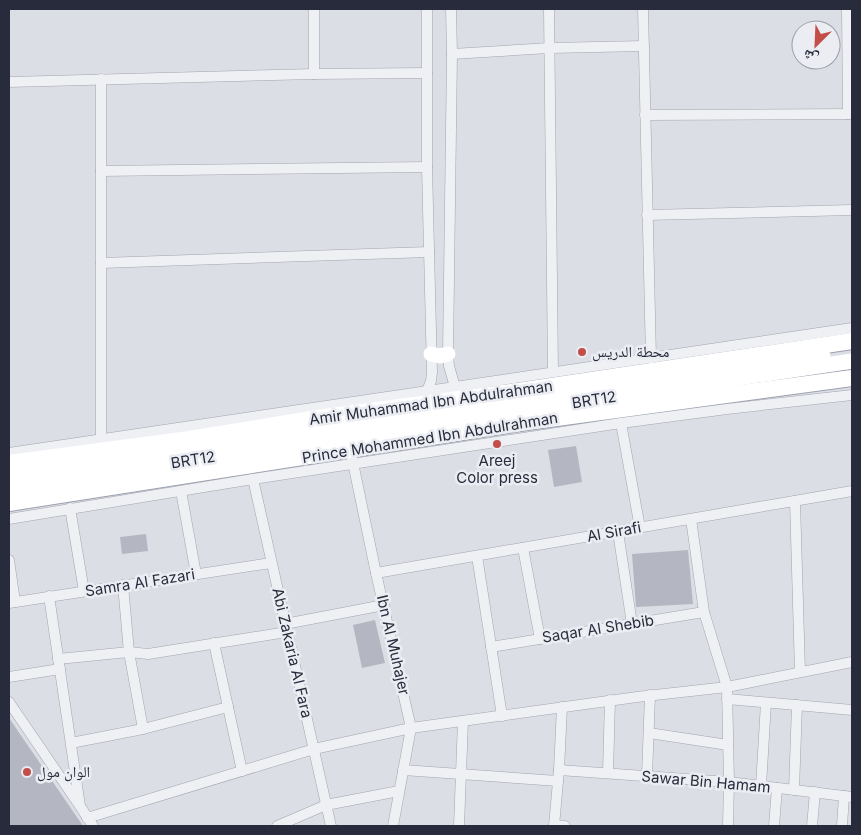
<svg xmlns="http://www.w3.org/2000/svg" width="861" height="835" viewBox="0 0 861 835" font-family="Inter,'Noto Naskh Arabic',sans-serif">
<style>
.building{fill:#b4b7c2}
.lines{fill:none;stroke-linecap:round;stroke-linejoin:round}
.street-casing{stroke:#a2a5af;stroke-width:11}
.primary-casing{stroke:#9da1b0;stroke-width:18}
.street{stroke:#eff0f4;stroke-width:10}
.secondary{stroke:#fff;stroke-width:15}
.primary{stroke:#fff;stroke-width:16}
.poi-dot{fill:#c34d48;stroke:#ebedf3;stroke-width:2}
.labels{text-anchor:middle;stroke-width:5;stroke-linejoin:round;paint-order:stroke}
.poi-label{font-size:15px;fill:#272b3b;stroke:#ebedf3;text-anchor:start}
.street-label{font-size:15px;fill:#272b3b;stroke:#ebedf3}
</style>
<rect width="100%" height="100%" fill="#dcdee5"/>
<!-- building -->
<g class="building">
<polygon points="576,446 582,482 554,487 548,450"/>
<polygon points="146,534 148,551 122,554 120,537"/>
<polygon points="688,550 693,604 636,607 632,554"/>
<polygon points="375,620 385,663 362,668 353,625"/>
<polygon points="9,718 83,826 9,826"/>
</g>
<g class="lines">
<defs>
<g id="street">
<polyline points="314,9 314,74"/>
<polyline points="427,9 427,167 432,372 431,381 427,391"/>
<polyline points="451,9 452,54 448,354 449,366 455,387"/>
<polyline points="549,9 553,372"/>
<polyline points="643,9 651,358"/>
<polyline points="847,9 848,114"/>
<polyline points="452,54 549,48 644,46"/>
<polyline points="9,82 314,74 427,73"/>
<polyline points="645,115 852,114"/>
<polyline points="101,171 427,167"/>
<polyline points="647,215 852,210"/>
<polyline points="101,263 429,252"/>
<polyline points="621,423 640,528"/>
<polyline points="101,440 101,79"/>
<polyline points="9,453 852,328"/>
<polyline points="352,458 376,573 411,728 393,826"/>
<polyline points="253,479 331,826"/>
<polyline points="181,491 196,574"/>
<polyline points="795,501 800,672"/>
<polyline points="70,508 84,591"/>
<polyline points="9,519 253,479 621,423 727,409 852,395"/>
<polyline points="691,519 704,612 727,687 729,782 728,826"/>
<polyline points="618,532 632,624"/>
<polyline points="523,548 540,639"/>
<polyline points="477,556 502,716"/>
<polyline points="9,560 15,602"/>
<polyline points="376,573 852,491"/>
<polyline points="123,585 129,652 143,729"/>
<polyline points="49,596 80,806"/>
<polyline points="9,603 271,563"/>
<polyline points="285,624 384,605"/>
<polyline points="214,643 242,771"/>
<polyline points="491,647 704,612"/>
<polyline points="58,659 129,652 148,654 287,632"/>
<polyline points="9,677 60,669"/>
<polyline points="727,699 852,710"/>
<polyline points="9,702 80,806 93,826"/>
<polyline points="649,733 728,745"/>
<polyline points="71,743 143,729 228,707"/>
<polyline points="403,770 558,781"/>
<polyline points="559,770 729,782 852,797"/>
<polyline points="608,773 610,700"/>
<polyline points="647,776 650,695"/>
<polyline points="761,786 766,703"/>
<polyline points="794,790 797,705"/>
<polyline points="87,818 314,749 411,728 637,697 727,687 852,662"/>
<polyline points="554,825 565,826"/>
<polyline points="277,826 326,805 399,791"/>
<polyline points="459,826 463,721"/>
<polyline points="554,826 559,770 562,707"/>
<polyline points="774,826 777,788"/>
<polyline points="812,826 815,792"/>
<polyline points="842,826 844,796"/>
</g>
<g id="primary">
<polyline points="9,463 189,439 317,418 518,391 852,341"/>
<polyline points="9,503 527,422 852,378"/>
</g>
</defs>
<!-- street casing -->
<use href="#street" class="street-casing"/>
<!-- primary casing -->
<use href="#primary" class="primary-casing"/>
<!-- street -->
<use href="#street" class="street"/>
<!-- secondary -->
<g class="secondary">
<polyline points="431,354 440,356 448,354"/>
<polyline points="9,476 788,359 823,356"/>
<polyline points="9,488 852,361"/>
</g>
<!-- primary -->
<use href="#primary" class="primary"/>
</g>
<!-- markers -->
<g class="poi-dot">
<circle cx="582" cy="352" r="5"/>
<circle cx="497" cy="444" r="5"/>
<circle cx="27" cy="772" r="5"/>
</g>
<g class="labels">
<!-- poi labels -->
<g class="poi-label">
<text x="592" y="357">محطة الدريس</text>
<text x="497" y="466" text-anchor="middle">Areej<tspan x="497" dy="17">Color press</tspan></text>
<text x="37" y="777">الوان مول</text>
</g>
<!-- street labels -->
<g class="street-label">
<text transform="translate(594 400) rotate(-9)" y="5">BRT12</text>
<text transform="translate(431 403) rotate(-8)" y="5">Amir Muhammad Ibn Abdulrahman</text>
<text transform="translate(430 438) rotate(-9)" y="5">Prince Mohammed Ibn Abdulrahman</text>
<text transform="translate(193 460) rotate(-9)" y="5">BRT12</text>
<text transform="translate(614 532) rotate(-10)" y="5">Al Sirafi</text>
<text transform="translate(140 583) rotate(-9)" y="5">Samra Al Fazari</text>
<text transform="translate(598 629) rotate(-9)" y="5">Saqar Al Shebib</text>
<text transform="translate(393 645) rotate(77)" y="5">Ibn Al Muhajer</text>
<text transform="translate(292 653) rotate(77)" y="5">Abi Zakaria Al Fara</text>
<text transform="translate(706 782) rotate(5)" y="5">Sawar Bin Hamam</text>
</g>
</g>
<!-- border -->
<rect width="861" height="835" fill="none" stroke="#272b3b" stroke-width="20"/>
<!-- north arrow -->
<g transform="translate(816 45) rotate(204)"><circle r="24" fill="#ebedf3" stroke="#9d9fa9"/>
<path d="M0-4L9 19L0 12L-9 19Z" fill="#c34d48"/>
<text y="-8" font-size="14" font-weight="bold" text-anchor="middle" fill="#272b3b">ش</text>
</g>
</svg>
